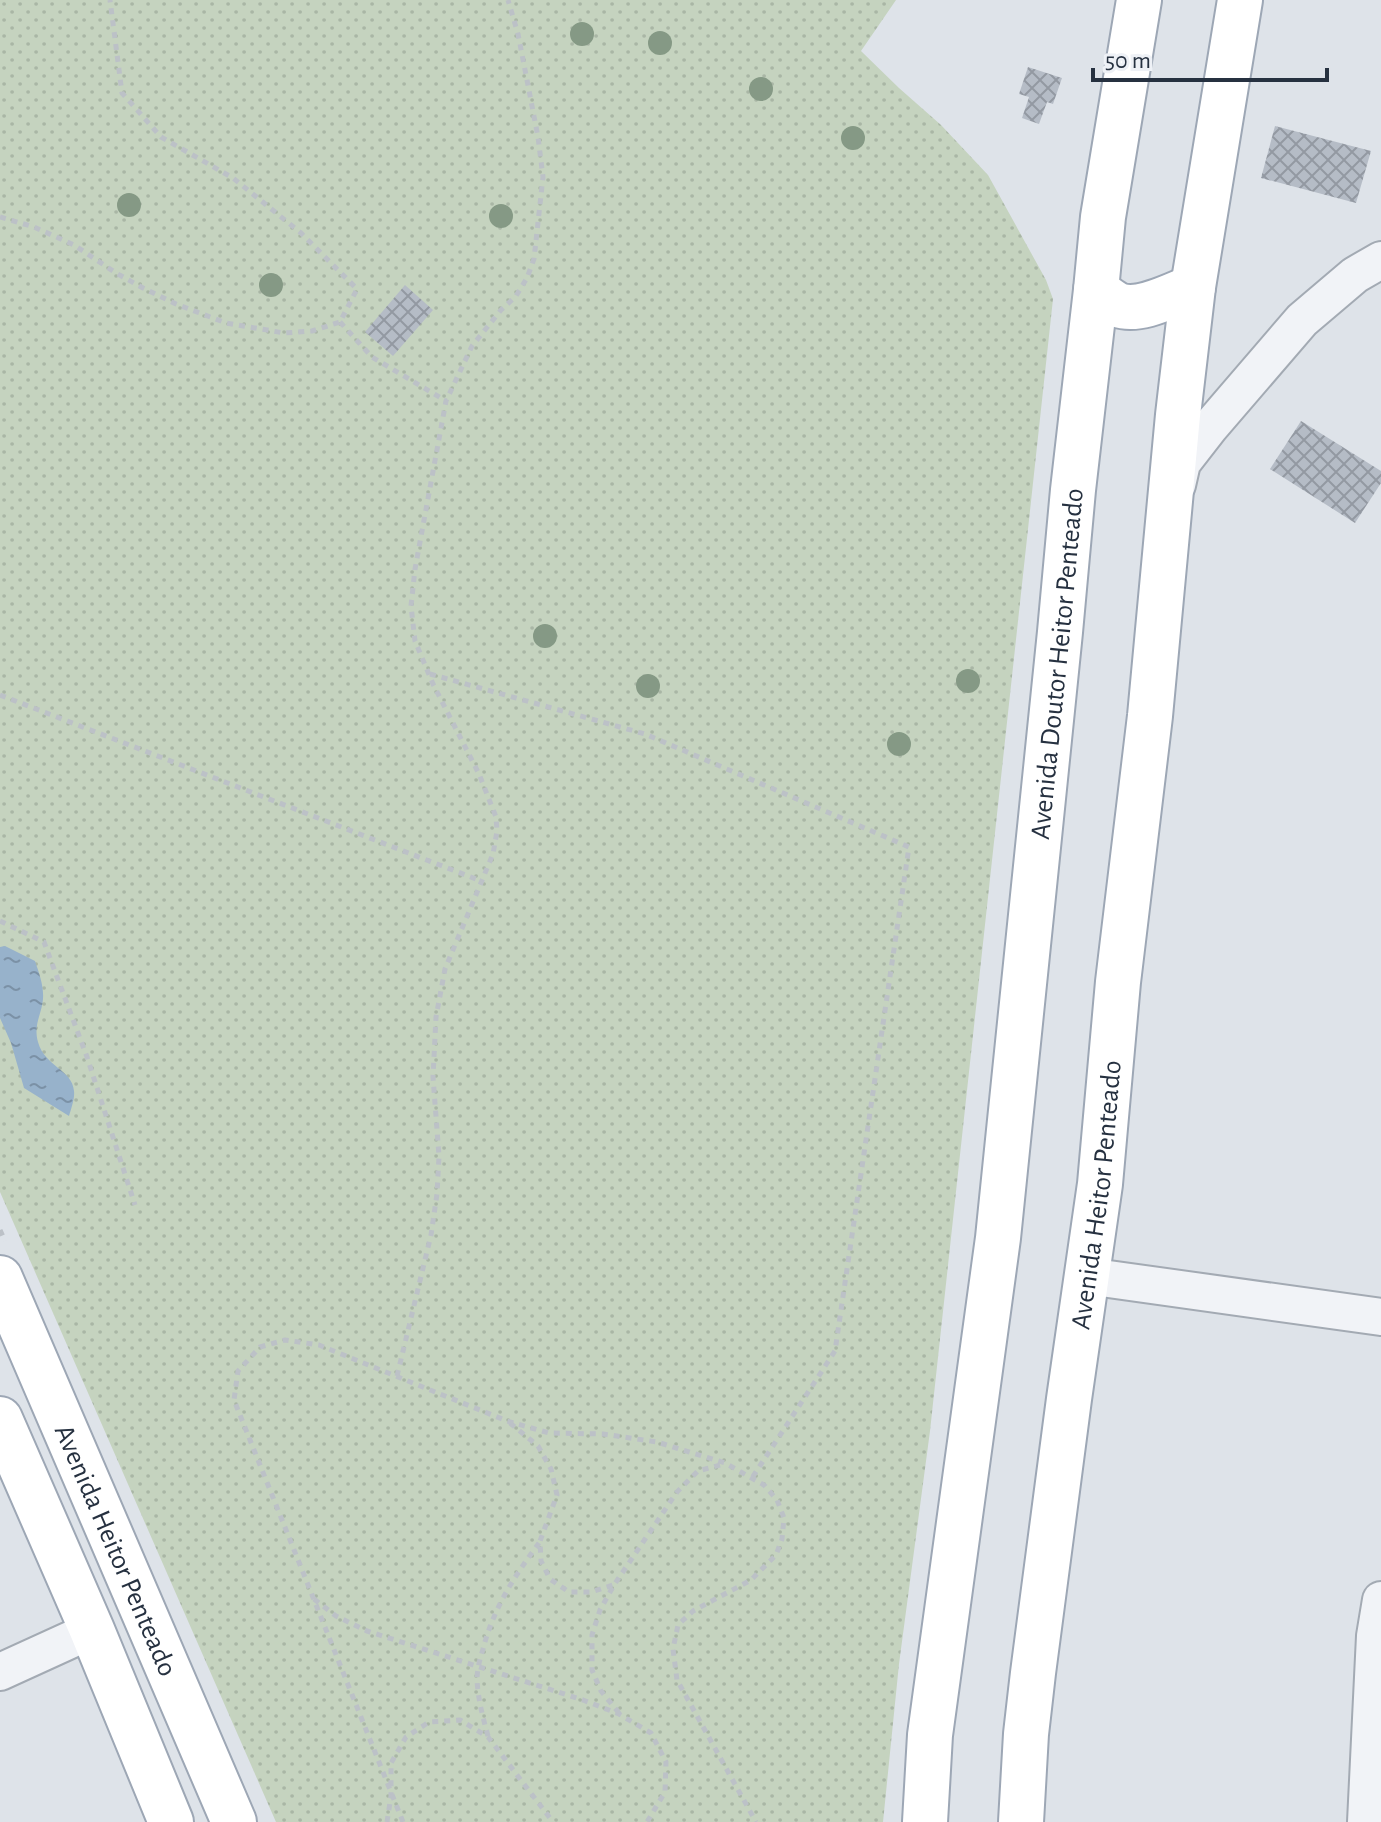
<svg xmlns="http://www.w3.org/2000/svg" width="1381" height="1822" viewBox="0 0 1381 1822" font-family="'Alegreya Sans',sans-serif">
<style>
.park{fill:url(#park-dots)}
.water{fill:url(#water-ripples)}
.building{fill:url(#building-cross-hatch)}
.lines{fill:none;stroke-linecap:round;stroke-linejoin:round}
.minor-casing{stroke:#a3aab3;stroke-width:40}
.primary-casing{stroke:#9da7b5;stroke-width:48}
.path{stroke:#bcc1c7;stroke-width:5;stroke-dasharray:6 6;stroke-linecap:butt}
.minor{stroke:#f1f3f7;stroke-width:36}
.primary{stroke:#fff;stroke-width:44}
.tree{fill:#859985}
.labels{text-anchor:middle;stroke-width:8;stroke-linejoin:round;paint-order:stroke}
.street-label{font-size:28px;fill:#263140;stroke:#eef1f6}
</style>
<defs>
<pattern id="park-dots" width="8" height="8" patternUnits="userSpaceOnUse" patternTransform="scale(2)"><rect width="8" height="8" fill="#c5d3bf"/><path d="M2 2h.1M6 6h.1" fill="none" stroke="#a9b6a5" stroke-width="1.8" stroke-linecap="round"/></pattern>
<pattern id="water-ripples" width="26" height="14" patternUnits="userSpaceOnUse" patternTransform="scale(2)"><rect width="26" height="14" fill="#97b2cb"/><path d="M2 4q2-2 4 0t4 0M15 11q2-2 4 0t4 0" fill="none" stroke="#7b91a6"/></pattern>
<pattern id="building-cross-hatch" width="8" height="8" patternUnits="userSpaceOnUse" patternTransform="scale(2)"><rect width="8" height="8" fill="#b5bcc6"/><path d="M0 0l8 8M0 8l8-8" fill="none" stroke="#9399a2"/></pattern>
</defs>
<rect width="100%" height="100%" fill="#dee3e9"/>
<!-- park -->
<polygon class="park" points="0,0 896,0 861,51 899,88 941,125 988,175 1046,280 1053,299 930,1431 899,1664 883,1822 276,1822 0,1192"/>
<!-- water -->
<path class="water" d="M5 946 35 961C39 973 44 986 43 999 42 1014 33 1024 38 1042 45 1067 72 1069 74 1091 75 1098 71 1109 69 1116L24 1088 11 1043 0 1018V947Z"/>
<!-- building -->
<g class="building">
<polygon points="1028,67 1062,78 1053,104 1047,102 1039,124 1022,118 1029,97 1019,94"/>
<polygon points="1275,126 1371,151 1356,203 1261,178"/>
<polygon points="405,285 433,310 393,356 365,332"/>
<polygon points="1301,421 1381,471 1381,483 1355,523 1270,469"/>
</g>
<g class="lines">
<defs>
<g id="minor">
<polyline points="1177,485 1182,463 1210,427 1302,320 1355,275 1381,260"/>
<polyline points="1087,1276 1381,1317"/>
<polyline points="0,1672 92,1630"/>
<polyline points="1366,1822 1375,1636 1381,1600"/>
</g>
<g id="primary">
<path d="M1096 290C1103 295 1110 301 1118 305 1140 313 1172 295 1193 287"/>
<path id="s1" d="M0 1278 234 1822"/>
<polyline points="0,1419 92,1630 171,1822"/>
<path id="s2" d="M925 1822 930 1735 998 1238 1060 632 1073 490 1096 290 1103 217 1139 0"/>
<path id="s3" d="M1021 1822 1026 1734 1033 1673 1069 1399 1100 1184 1118 982 1150 716 1178 415 1193 287 1240 0"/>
</g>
</defs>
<!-- minor casing -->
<use href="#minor" class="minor-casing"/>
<!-- primary casing -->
<use href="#primary" class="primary-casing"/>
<!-- path -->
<g class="path">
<polyline points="0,217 34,227 74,245 116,273 143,288 176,304 226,323 284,333 312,331 340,322 357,289 301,233 233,178 161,137 122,93 110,0"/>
<polyline points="340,322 372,357 446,401"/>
<polyline points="430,674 645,734 909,847 835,1351 752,1478"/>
<polyline points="0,695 481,881"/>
<polyline points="0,921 44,942 87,1057 135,1205"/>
<polyline points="0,1230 5,1241"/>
<polyline points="397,1376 431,1235 437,1194 439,1156 433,1077 436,1017 445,969 493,854 497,831 496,817 479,774 433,684 415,641 411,606 415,569 446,401 472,346 501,310 516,296 527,278 534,259 543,177 538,137 527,80 518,34 508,0"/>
<polyline points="510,1423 538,1446 551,1469 557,1495 540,1541 541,1561 550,1579 569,1592 591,1592 613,1585"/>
<polyline points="314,1599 336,1616 367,1631 583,1700 619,1714 651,1733 666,1762 665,1792 647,1822"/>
<polyline points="619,1713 601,1691 592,1670 592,1635 600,1610 614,1585 677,1492 698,1471 724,1464"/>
<path d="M488 1736C483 1718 478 1699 477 1680 477 1669 480 1659 483 1649 494 1607 514 1577 539 1543"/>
<polyline points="387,1822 391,1796 391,1763 406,1737 429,1722 460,1720 488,1737 553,1822"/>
<polyline points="403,1822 234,1400 238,1371 260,1347 285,1340 319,1345 507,1421 549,1433 603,1434 657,1442 725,1463 764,1485 777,1500 784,1518 782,1539 776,1555 751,1580 693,1611 678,1625 673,1649 677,1680 756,1822"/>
</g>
<!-- minor -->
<use href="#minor" class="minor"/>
<!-- primary -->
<use href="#primary" class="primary"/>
</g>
<!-- trees -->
<g class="tree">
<circle cx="582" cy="34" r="12"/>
<circle cx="660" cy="43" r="12"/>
<circle cx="761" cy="89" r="12"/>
<circle cx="853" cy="138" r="12"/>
<circle cx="129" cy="205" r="12"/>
<circle cx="501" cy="216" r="12"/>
<circle cx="271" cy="285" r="12"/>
<circle cx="545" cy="636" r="12"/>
<circle cx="968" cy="681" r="12"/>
<circle cx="648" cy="686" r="12"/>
<circle cx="899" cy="744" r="12"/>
</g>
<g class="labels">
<!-- street labels -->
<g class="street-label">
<text dy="10" stroke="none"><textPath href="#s2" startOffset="1166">Avenida Doutor Heitor Penteado</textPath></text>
<text dy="10" stroke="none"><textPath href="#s3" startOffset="632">Avenida Heitor Penteado</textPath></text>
<text dy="10" stroke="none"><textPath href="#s1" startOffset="296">Avenida Heitor Penteado</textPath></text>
</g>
</g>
<!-- scale -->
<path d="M1093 68v12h234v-12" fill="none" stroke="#263140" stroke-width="4"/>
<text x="1105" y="68" font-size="24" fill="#263140" stroke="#eef1f6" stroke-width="6" paint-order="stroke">50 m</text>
</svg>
